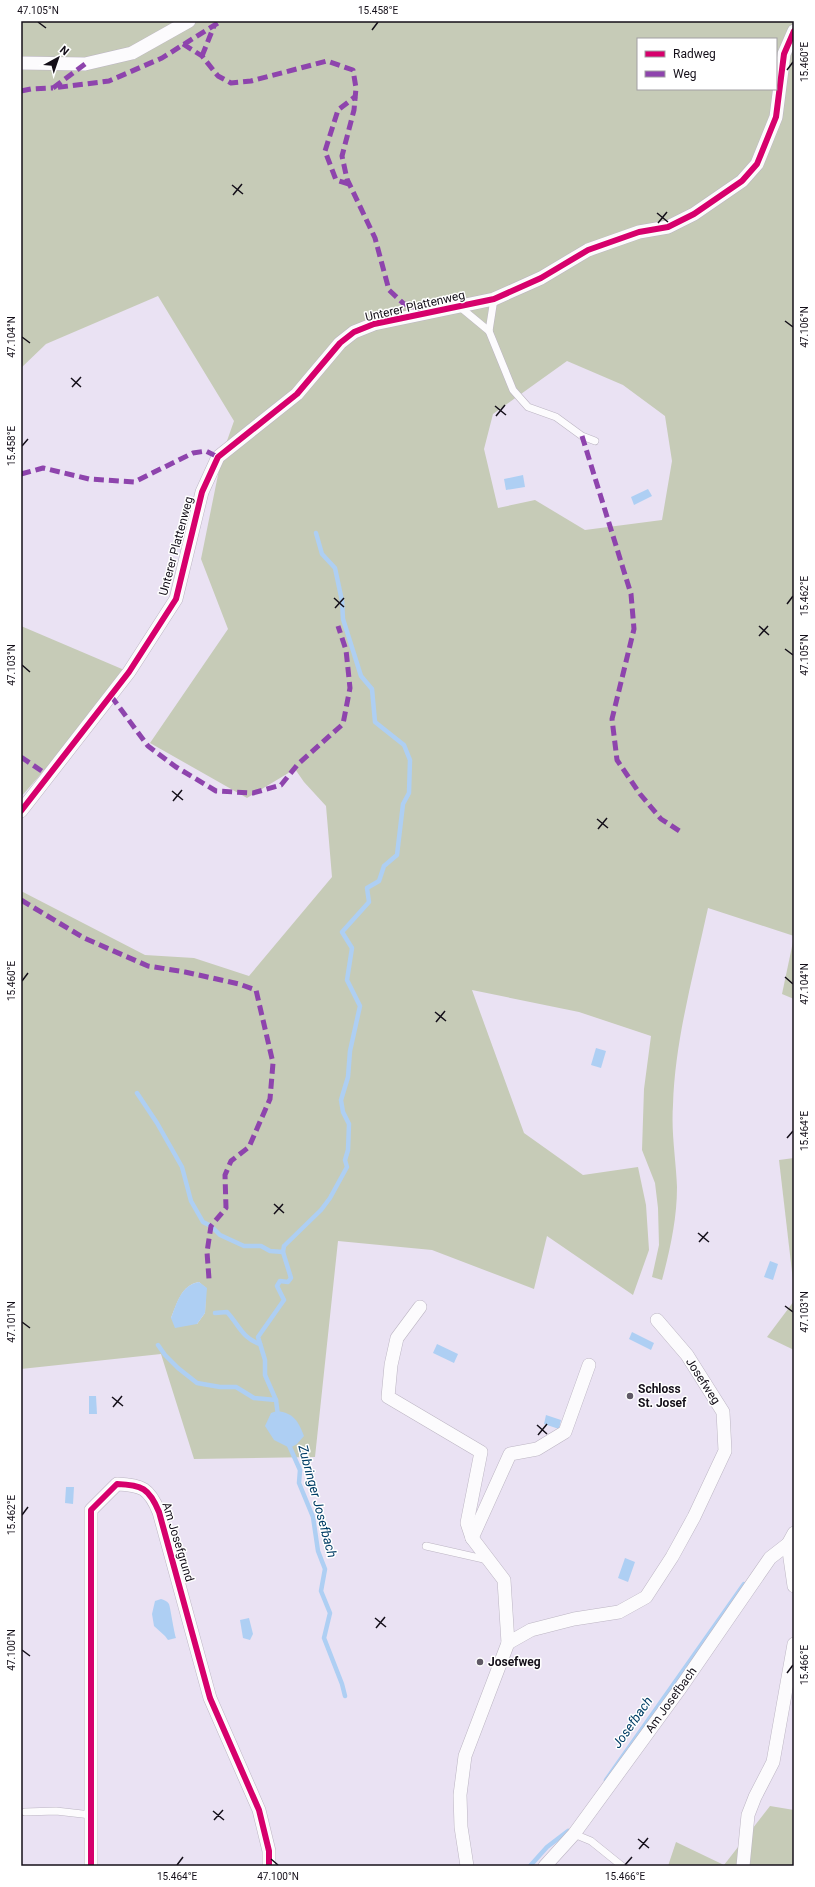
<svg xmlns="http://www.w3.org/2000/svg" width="815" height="1887" viewBox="0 0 815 1887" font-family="Roboto,sans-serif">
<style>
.green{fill:#c6cbb7;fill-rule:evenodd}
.water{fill:#aecff3}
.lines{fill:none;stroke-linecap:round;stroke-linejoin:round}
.stream{stroke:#aecff3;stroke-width:4.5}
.service-casing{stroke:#bcb5c3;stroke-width:8}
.minor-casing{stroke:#bcb5c3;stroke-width:14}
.service{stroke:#fcfbfd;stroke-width:7}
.minor{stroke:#fcfbfd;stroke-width:13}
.quiet{stroke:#8e44ad;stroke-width:5;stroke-dasharray:10 5;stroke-linecap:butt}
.cycleway-casing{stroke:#fff;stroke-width:8}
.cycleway{stroke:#d6006c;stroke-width:6}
.ticks{fill:none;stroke:#140f19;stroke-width:1.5}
.poi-dot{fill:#5f5965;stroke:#fff;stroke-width:1.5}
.labels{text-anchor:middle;stroke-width:3;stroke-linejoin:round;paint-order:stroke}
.street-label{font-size:12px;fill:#140f19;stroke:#fff}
.poi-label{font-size:12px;font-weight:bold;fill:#140f19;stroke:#fff;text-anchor:start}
.water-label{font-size:13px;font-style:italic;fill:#003d65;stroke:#fff}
.neatline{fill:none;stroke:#140f19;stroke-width:1.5}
.ticks-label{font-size:10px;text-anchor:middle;fill:#140f19}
</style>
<rect width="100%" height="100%" fill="#eae2f3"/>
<!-- green -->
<g class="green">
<path d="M21 21H794V936L708 908C694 973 675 1039 673 1105 671 1133 676 1160 677 1187 677 1219 670 1250 662 1280L652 1277 659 1245 658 1208 655 1183 642 1150 644 1089 651 1036 579 1012 472 990 524 1133 583 1175 638 1167 646 1205 649 1250 633 1295 547 1236 534 1289 432 1250 338 1241 315 1457 194 1459 161 1354 21 1369V891L145 955 194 958 249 976 332 877 326 806 304 782 295 769 247 798 150 743 228 629 201 559 222 455 234 421 158 296 46 344 21 368ZM638 39H776V89H638ZM567 361 623 385 665 416 672 461 662 520 585 530 535 500 498 508 484 449 493 414ZM199 1282 206 1288 205 1313 197 1324 171 1318C177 1304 181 1285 199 1282Z"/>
<polygon points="21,626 129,672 21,797"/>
<polygon points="794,937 794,999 782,994"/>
<polygon points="794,1158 794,1289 779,1160"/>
<polygon points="794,1301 794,1350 767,1337"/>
<polygon points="770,1806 794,1810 794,1866 668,1866 676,1842 724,1865"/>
</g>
<!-- water -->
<g class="water">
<polygon points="523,475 525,487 506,490 504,479"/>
<polygon points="648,489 652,496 634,505 631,497"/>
<polygon points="596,1048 606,1051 601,1068 591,1065"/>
<polygon points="770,1261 778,1264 773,1280 764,1277"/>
<path d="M199 1282 207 1288 205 1313 197 1324 175 1328 171 1318C177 1303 181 1285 199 1282Z"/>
<polygon points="632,1332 654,1343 651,1350 629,1339"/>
<polygon points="437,1344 458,1354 454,1363 433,1353"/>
<polygon points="89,1396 96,1396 97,1414 89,1414"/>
<path d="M277 1411C294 1413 298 1421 304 1436L297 1444 290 1448 274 1440 265 1426 271 1413Z"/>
<polygon points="546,1415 561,1420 559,1429 544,1424"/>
<polygon points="66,1487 74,1487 73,1504 65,1503"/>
<polygon points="625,1558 635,1562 628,1582 618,1578"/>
<path d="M161 1599C164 1600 167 1601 169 1604 170 1606 174 1632 176 1638L168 1640 165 1636 154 1626 152 1614 155 1601Z"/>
<polygon points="249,1618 253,1634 250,1640 243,1638 240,1620"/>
</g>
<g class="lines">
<!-- stream -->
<g class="stream">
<polyline points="137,1093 157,1123 182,1167 191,1201 203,1222 211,1226 220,1235 244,1246 261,1246 270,1251 283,1252"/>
<path d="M215 1313 227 1312C239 1325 242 1338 260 1344"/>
<polyline points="158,1345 165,1355 178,1368 197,1383 220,1387 236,1387 254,1398 276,1400"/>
<polyline points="278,1416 276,1400 265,1375 265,1360 258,1337 284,1300 277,1286 280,1281 288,1282 291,1278 283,1252 284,1246 321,1210 330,1198 347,1167 345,1160 348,1150 349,1124 343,1112 341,1100 348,1077 350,1051 360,1006 347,980 352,948 342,932 369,902 367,888 379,881 384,866 397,855 403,804 409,793 410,760 404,745 375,722 372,689 361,676 343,619 342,601 335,568 322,554 316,533"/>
<polyline points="288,1443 300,1470 299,1483 313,1517 318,1551 325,1569 321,1591 330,1613 324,1638 342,1684 345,1696"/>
<polyline points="606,1780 744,1584"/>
<polyline points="530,1866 547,1847 568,1831"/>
</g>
<defs>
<g id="service">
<polyline points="494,299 489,331 513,390 528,407 556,417 582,436 595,441"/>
<polyline points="460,307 489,331"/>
<polyline points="426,1546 488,1560"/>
<polyline points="25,1812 56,1811 91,1815"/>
<polyline points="574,1834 591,1841 622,1866"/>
</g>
<g id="minor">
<polyline points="21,63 85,64 132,53 189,21"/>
<polyline points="21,811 129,672 176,599 202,492 218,457 297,394 340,343 354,332 374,324 494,299 541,278 588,250 639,232 668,227 694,214 742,181 757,164 776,117 784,54 794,31"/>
<polyline points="420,1307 397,1338 391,1365 388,1397 481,1452 467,1523 472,1538 504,1580 508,1643 465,1756 460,1795 461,1827 467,1866"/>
<polyline points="472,1538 510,1454 537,1449 565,1432 589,1365"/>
<polyline points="788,1544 794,1586"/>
<polyline points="508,1643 531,1630 574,1619 619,1612 646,1597 672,1557 694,1517 725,1451 723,1412 687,1355 657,1320"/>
<path d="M91 1866V1510L117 1484C142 1485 149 1488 159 1512L210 1698 259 1810 269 1851V1866"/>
<polyline points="545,1866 574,1834 679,1690 770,1558 788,1544 794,1533"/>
<polyline points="743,1866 748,1815 755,1797 773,1762 794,1644"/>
</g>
</defs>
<!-- service casing -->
<use href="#service" class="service-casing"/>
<!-- minor casing -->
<use href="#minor" class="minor-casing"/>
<!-- service -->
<use href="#service" class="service"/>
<!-- minor -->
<use href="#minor" class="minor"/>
<!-- quiet -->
<g class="quiet">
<polyline points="183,44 202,56 218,76 231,83 251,81 327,61 353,70 356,88 354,110 342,156 347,179 375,238 389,290 404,304 428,311"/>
<polyline points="202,56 214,26"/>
<polyline points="85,64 53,88 109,81 162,58 221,21"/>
<polyline points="21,91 31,89 53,88"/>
<polyline points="349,184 336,180 325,151 338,110 356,96"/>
<polyline points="582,436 631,594 634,629 612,719 617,760 640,794 661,819 681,832"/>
<polyline points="21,474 43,468 89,479 134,482 193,453 206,451 218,457"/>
<polyline points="111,696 148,746 176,767 216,791 253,793 281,785 298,764 343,724 350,688 346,650 338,626"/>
<polyline points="21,757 49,776"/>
<polyline points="21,900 84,938 148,966 185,972 239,984 256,990 273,1063 270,1099 249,1147 231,1161 225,1175 226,1208 211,1226 207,1252 209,1279"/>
</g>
<defs>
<g id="cycleway">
<polyline points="21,811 129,672 176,599 202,492 218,457 297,394 340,343 354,332 374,324 494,299 541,278 588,250 639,232 668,227 694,214 742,181 757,164 776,117 784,54 794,31"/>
<path d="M91 1866V1510L117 1484C142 1485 149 1488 159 1512L210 1698 259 1810 269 1851V1866"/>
</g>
</defs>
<!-- cycleway casing -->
<use href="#cycleway" class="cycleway-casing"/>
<!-- cycleway -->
<use href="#cycleway" class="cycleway"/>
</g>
<!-- ticks -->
<path class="ticks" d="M38 22 46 28M372 30 378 22M787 70 793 62M232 185 243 194M233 195 242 184M657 213 668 222M658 223 667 212M785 321 793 327M22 337 30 343M71 378 81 387M72 387 81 377M495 406 506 415M496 416 505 405M22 446 28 439M334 598 344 607M787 604 793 596M335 608 344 598M759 626 769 635M759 636 768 626M785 649 793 655M22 665 30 672M172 791 183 800M173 801 182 790M597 819 608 828M598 829 607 818M785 977 793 984M22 981 28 973M435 1012 446 1021M436 1022 445 1011M787 1138 793 1131M274 1204 284 1213M274 1214 283 1204M698 1233 709 1242M699 1242 708 1232M785 1306 793 1312M22 1322 30 1328M112 1397 123 1406M113 1407 122 1396M537 1425 547 1434M538 1435 547 1424M22 1515 28 1507M375 1618 386 1627M376 1628 385 1617M22 1650 30 1656M787 1673 793 1665M213 1811 224 1820M214 1820 223 1810M638 1839 649 1848M639 1849 648 1838M271 1859 278 1865M177 1865 183 1857M625 1865 632 1857"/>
<!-- markers -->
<g class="poi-dot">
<circle cx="630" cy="1396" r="4"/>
<circle cx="480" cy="1662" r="4"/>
</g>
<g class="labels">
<!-- street labels -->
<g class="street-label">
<text transform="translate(415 306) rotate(-13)" y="4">Unterer Plattenweg</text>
<text transform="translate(176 546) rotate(-75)" y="4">Unterer Plattenweg</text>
<text transform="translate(703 1381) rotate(57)" y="4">Josefweg</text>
<text transform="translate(178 1542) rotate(73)" y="4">Am Josefgrund</text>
<text transform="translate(671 1700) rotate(-54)" y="4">Am Josefbach</text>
</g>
<!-- poi labels -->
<g class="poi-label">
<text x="638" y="1393">Schloss<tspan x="638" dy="14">St. Josef</tspan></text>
<text x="488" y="1666">Josefweg</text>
</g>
<!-- water labels -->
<g class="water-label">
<text transform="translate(318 1501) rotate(75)" y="5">Zubringer Josefbach</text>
<text transform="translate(632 1722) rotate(-55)" y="5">Josefbach</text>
</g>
</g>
<!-- border -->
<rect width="815" height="1887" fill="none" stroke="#ffffff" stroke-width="44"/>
<!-- legend -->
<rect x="637" y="38" width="140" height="52" fill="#ffffff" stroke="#a19fa3"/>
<rect x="645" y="51" width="20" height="6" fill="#d6006c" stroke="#a19fa3"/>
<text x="673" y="58" font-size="12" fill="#140f19">Radweg</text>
<rect x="645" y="71" width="20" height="6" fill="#8e44ad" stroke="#a19fa3"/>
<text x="673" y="78" font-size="12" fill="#140f19">Weg</text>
<!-- north arrow -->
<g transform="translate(58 58) rotate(40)" stroke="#ffffff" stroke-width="3" paint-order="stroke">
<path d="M0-3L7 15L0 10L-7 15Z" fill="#140f19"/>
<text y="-6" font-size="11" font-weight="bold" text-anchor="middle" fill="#140f19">N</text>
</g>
<rect x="22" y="22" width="771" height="1843" class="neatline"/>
<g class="ticks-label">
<text x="38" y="14">47.105°N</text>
<text x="378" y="14">15.458°E</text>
<text transform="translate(804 62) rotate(-90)" y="4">15.460°E</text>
<text transform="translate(804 327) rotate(-90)" y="4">47.106°N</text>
<text transform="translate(11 337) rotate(-90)" y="4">47.104°N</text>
<text transform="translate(11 446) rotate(-90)" y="4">15.458°E</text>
<text transform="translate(804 596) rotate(-90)" y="4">15.462°E</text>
<text transform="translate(804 655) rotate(-90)" y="4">47.105°N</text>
<text transform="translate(11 665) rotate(-90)" y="4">47.103°N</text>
<text transform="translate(11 981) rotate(-90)" y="4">15.460°E</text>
<text transform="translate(804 984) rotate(-90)" y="4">47.104°N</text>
<text transform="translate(804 1131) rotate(-90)" y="4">15.464°E</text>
<text transform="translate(804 1312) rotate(-90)" y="4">47.103°N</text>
<text transform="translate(11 1322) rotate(-90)" y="4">47.101°N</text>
<text transform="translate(11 1515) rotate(-90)" y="4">15.462°E</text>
<text transform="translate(11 1650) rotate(-90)" y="4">47.100°N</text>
<text transform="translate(804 1665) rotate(-90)" y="4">15.466°E</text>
<text x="177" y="1880">15.464°E</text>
<text x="278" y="1880">47.100°N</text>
<text x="625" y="1880">15.466°E</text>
</g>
</svg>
